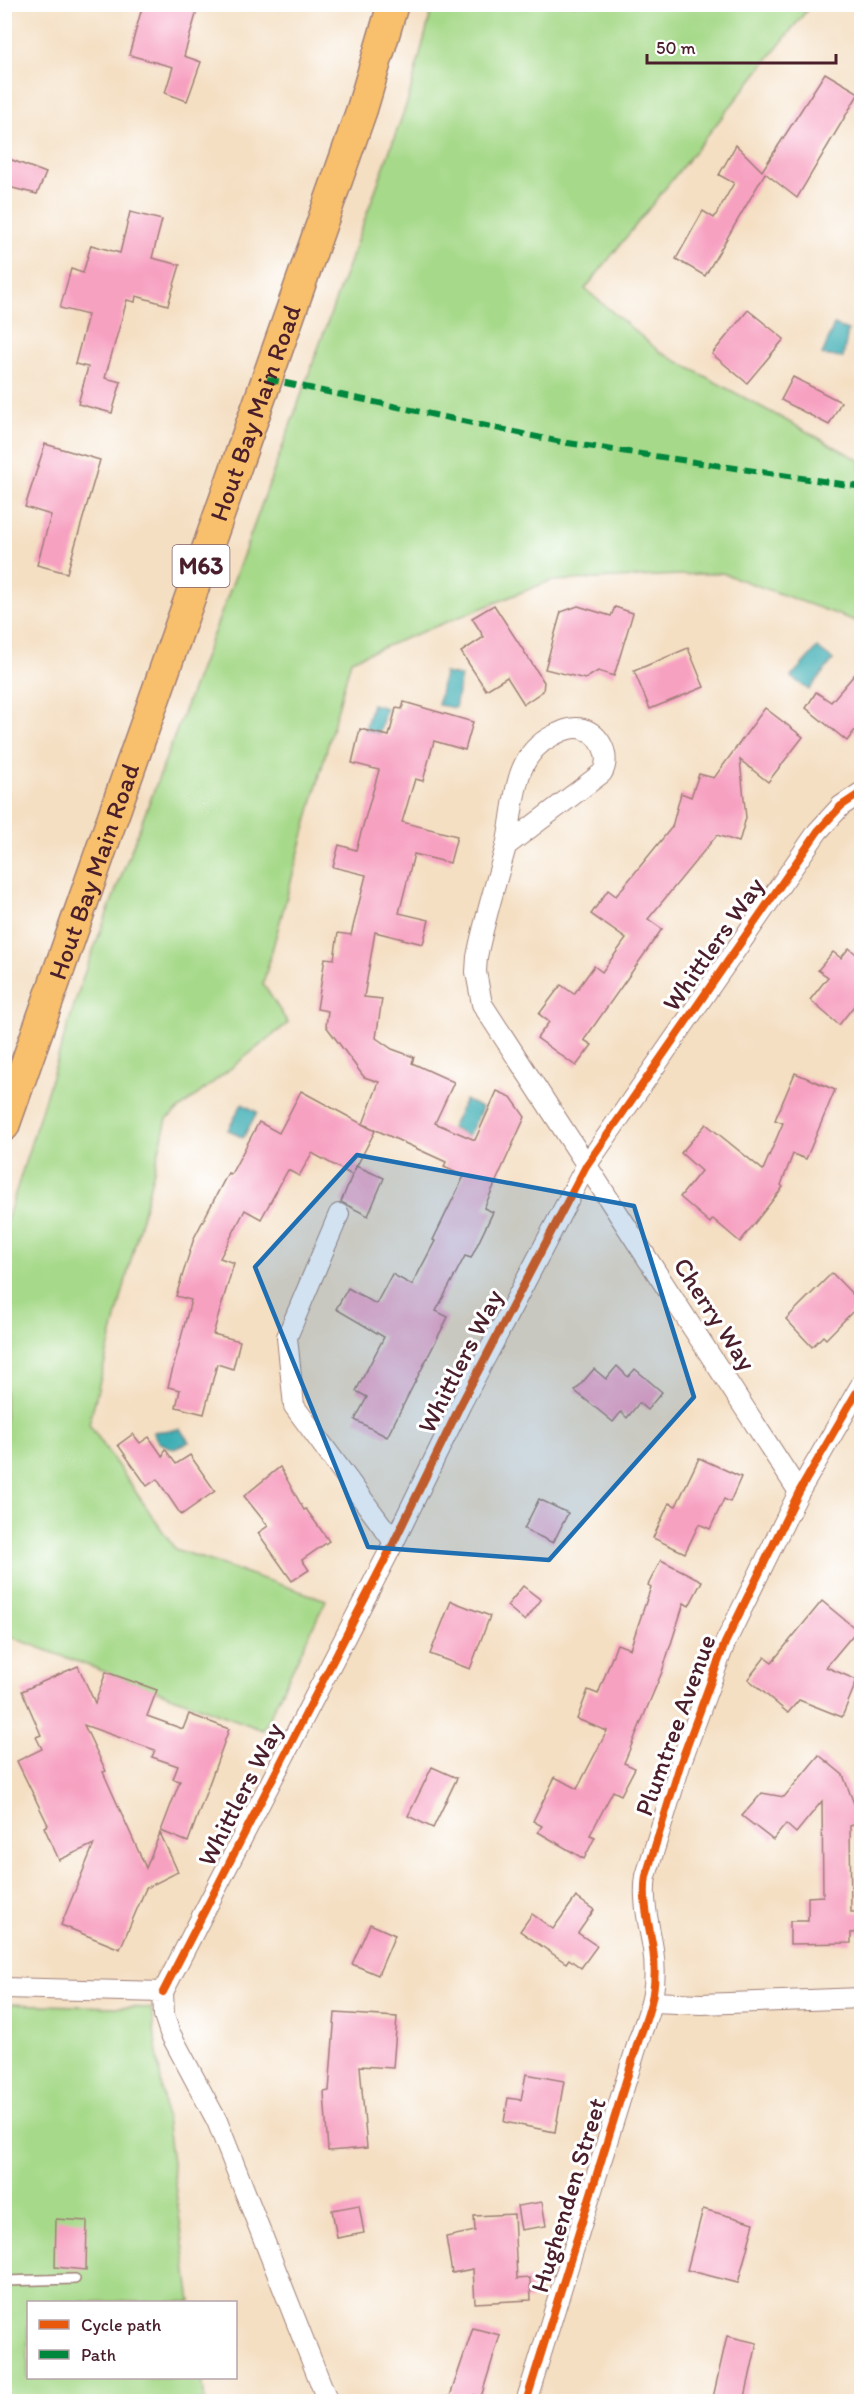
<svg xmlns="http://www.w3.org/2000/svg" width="866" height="2406" viewBox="0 0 866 2406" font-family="Itim,sans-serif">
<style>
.green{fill:#a6d989;stroke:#787c5a;stroke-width:1.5}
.water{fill:#3caeb4;stroke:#436670;stroke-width:1.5}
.building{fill:#f7a1c1}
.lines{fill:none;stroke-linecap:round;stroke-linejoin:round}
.service-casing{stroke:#9f7f77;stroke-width:12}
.minor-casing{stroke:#9f7f77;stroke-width:22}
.primary-casing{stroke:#9f7f77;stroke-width:33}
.service{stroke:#fff;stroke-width:9}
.minor{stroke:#fff;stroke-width:20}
.primary{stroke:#f8bf6c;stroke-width:30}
.quiet{stroke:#00873e;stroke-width:6;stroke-dasharray:12 6;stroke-linecap:butt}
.cycleway-casing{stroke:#fff;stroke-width:11}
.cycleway{stroke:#e8590c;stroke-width:8}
.marked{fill:#1f6fb2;fill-opacity:0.2;stroke:#1f6fb2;stroke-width:4.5;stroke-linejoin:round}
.labels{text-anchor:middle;stroke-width:6;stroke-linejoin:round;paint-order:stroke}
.shield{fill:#fff;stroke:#80626b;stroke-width:1.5}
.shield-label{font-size:24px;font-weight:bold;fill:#4a1f2b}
.street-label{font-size:26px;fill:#4a1f2b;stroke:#fff}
</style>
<rect width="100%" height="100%" fill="#fff"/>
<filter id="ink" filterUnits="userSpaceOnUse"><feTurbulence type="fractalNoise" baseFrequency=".0167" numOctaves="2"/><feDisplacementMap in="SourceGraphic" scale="12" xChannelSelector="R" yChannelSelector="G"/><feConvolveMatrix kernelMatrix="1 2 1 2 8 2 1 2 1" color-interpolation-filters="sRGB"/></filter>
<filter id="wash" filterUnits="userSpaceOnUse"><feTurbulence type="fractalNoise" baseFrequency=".008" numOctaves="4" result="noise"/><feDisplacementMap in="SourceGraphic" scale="24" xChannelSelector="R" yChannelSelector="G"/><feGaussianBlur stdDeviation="1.35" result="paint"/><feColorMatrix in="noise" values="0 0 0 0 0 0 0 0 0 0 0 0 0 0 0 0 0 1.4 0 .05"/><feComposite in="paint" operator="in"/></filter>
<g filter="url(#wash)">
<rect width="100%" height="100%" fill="#f4dfc3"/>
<!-- green -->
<g class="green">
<polygon points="433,5 811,5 585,289 660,352 861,461 861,623 722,573 550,581 351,660 263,984 288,1023 167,1119 89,1424 175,1549 326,1600 263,1730 5,1635 5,1226 83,977 244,553 408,100"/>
<polygon points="5,2004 151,2008 191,2302 28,2302 28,2378 202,2378 205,2401 5,2402"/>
</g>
<!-- water -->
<g class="water">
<polygon points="834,325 848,330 843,358 822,355"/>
<polygon points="817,648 833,660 809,690 791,677"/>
<polygon points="444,673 461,676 455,708 438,705"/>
<polygon points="372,704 386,708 379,733 365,730"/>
<polygon points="465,1100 482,1108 468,1136 451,1128"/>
<polygon points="242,1104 257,1112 243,1138 228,1130"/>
<polygon points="180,1429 189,1442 174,1449 158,1442 153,1432"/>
</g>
<g id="blocks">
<!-- building -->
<g class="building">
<polygon points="143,4 199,4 184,56 201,62 187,101 165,93 173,67 129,55"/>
<polygon points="825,73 859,93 797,198 765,173 705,276 676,259 703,211 714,218 734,183 719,175 736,145 762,171"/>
<polygon points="4,157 46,173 37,194 4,186"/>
<polygon points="130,212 162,220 152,258 180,265 168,305 136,296 135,302 127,300 105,378 121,382 112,413 78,404 88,367 75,364 88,315 60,308 71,269 83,273 91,245 120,253"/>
<polygon points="748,310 784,339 747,383 712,354"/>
<polygon points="793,377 841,402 829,425 781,400"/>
<polygon points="45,444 100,460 67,573 37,565 51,515 25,507"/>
<polygon points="494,605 544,682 543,691 524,704 507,677 486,690 461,652 484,637 472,618"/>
<polygon points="578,606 611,616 615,607 633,613 614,676 598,671 585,679 545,669 561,612"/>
<polygon points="688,648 704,687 650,709 634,671"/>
<polygon points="861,667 861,722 847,741 806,708 816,692 831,702"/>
<polygon points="404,702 473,722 465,750 434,741 423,781 415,779 402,822 457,836 450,863 414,854 399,913 429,920 423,944 375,932 364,997 382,999 376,1038 392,1049 414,1057 412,1063 454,1082 435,1123 475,1140 497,1091 511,1097 525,1117 484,1208 493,1212 471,1258 465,1256 436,1311 448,1317 387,1437 355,1420 367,1397 356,1391 384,1337 336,1309 348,1288 376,1304 392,1274 412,1285 435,1241 433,1240 464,1176 444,1167 446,1162 363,1124 379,1082 364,1077 326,1026 328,1011 317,1009 325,958 334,959 338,933 351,935 366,875 333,867 339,845 356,850 379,770 352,763 360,729 389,736 396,708 402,709"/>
<polygon points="765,708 803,737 768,782 740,760 746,818 739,842 717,835 648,919 662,929 584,1040 592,1045 576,1066 537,1038 549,1022 539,1014 561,985 574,994 594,966 602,972 626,939 591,914 608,890 616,896 672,827 681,793 691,797 699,774 714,778"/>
<polygon points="849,948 861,958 861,997 839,1025 810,1000 828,977 818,970 833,952 841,958"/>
<polygon points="795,1073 835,1090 806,1159 793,1154 781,1185 783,1187 740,1242 713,1219 710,1223 680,1197 701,1171 681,1153 706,1124 763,1170 783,1123 775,1120"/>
<polygon points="301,1091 375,1131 352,1175 312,1153 299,1176 288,1170 261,1219 245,1210 220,1258 234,1263 213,1334 240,1341 233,1369 217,1364 204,1414 176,1407 180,1390 168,1387 191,1300 176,1296 194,1238 228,1173 231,1174 259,1122 279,1133"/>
<polygon points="356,1166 384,1178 368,1216 341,1202"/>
<polygon points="832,1273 861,1303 826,1339 823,1336 812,1347 786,1319"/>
<polygon points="617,1366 628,1377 635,1369 662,1392 647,1410 639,1403 627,1418 621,1412 613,1422 575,1391 594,1369 606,1379"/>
<polygon points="133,1434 140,1443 149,1437 163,1457 165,1449 176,1464 190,1455 215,1491 181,1515 157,1479 147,1486 118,1445"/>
<polygon points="699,1458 741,1477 730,1502 724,1499 710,1529 699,1524 685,1553 653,1538 669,1503 676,1506"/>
<polygon points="280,1467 304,1510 306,1509 329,1541 302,1560 309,1570 292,1581 258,1533 268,1526 244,1496"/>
<polygon points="539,1499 568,1513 553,1543 524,1529"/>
<polygon points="661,1560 702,1581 689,1606 684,1603 662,1672 624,1763 635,1768 621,1795 613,1791 590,1835 595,1837 584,1859 538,1832 542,1826 533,1821 555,1777 577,1789 607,1731 577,1719 588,1690 598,1694 617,1644 630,1649 651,1587 648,1585"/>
<polygon points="523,1586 541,1600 525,1621 507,1606"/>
<polygon points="451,1601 490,1616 470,1669 430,1654"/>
<polygon points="822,1601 857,1630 826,1667 857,1680 842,1717 799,1700 788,1713 748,1679 765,1657 772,1662"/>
<polygon points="78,1666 95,1703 106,1672 157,1690 147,1716 183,1729 189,1714 229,1729 188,1842 161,1831 180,1781 173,1779 178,1766 152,1757 155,1750 84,1725 106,1771 103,1772 146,1868 160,1833 178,1872 146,1888 120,1949 61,1925 94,1844 59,1860 44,1827 48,1825 17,1761 42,1749 36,1737 41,1735 22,1691"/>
<polygon points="819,1755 843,1775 861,1822 850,1826 851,1912 861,1912 861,1932 851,1933 851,1943 790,1944 790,1921 808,1921 808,1897 823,1896 822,1801 796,1833 786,1824 773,1840 742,1816 762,1793 784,1797"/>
<polygon points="432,1767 457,1778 433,1828 408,1816"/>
<polygon points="576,1897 594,1910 578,1933 597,1946 581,1968 569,1959 566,1963 520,1931 532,1914 553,1929"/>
<polygon points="370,1924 395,1935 378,1975 352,1964"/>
<polygon points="335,2013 397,2017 393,2068 360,2066 367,2148 328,2151 324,2092 329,2091"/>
<polygon points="526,2074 564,2081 555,2132 504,2122 508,2098 521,2100"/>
<polygon points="542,2202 546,2226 521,2230 517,2206"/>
<polygon points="359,2205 364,2233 337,2238 332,2210"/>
<polygon points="703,2209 754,2223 738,2283 687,2270"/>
<polygon points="514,2214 517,2279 530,2278 531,2300 475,2303 473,2269 452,2273 446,2237 475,2231 474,2216"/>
<polygon points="56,2219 87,2221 86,2270 55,2267"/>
<polygon points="473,2328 500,2335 481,2397 474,2395 472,2402 448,2402"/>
<polygon points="727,2336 757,2343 744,2402 712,2402"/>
</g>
</g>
</g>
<g filter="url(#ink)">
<use href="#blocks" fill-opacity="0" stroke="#9f7f77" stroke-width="1.5"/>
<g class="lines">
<defs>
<polyline id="service" points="4,2281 75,2279"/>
<g id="minor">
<path d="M506 846 602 773C612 757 600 733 583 729 572 726 562 731 552 736 509 758 516 810 505 850 495 886 484 921 477 957L476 972 482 1004 799 1492"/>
<polyline points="339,1214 287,1337 294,1406 394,1542"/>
<polyline points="4,1988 163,1992 164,2015 170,2033 217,2121 328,2402"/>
<polyline points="163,1992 394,1542 461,1404 586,1166 818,831 841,806 862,792"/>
<polyline points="653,2002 701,2004 862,1998"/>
<path d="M526 2402 639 2039C652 2005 658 1985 653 1949 649 1924 642 1901 646 1876L681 1762 725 1643 799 1492 862 1383"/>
</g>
<g id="primary">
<path id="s1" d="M4 1126 362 109 393 4"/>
</g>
</defs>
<!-- service casing -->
<use href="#service" class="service-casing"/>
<!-- minor casing -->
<use href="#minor" class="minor-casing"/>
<!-- primary casing -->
<use href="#primary" class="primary-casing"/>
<!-- service -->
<use href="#service" class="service"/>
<!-- minor -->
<use href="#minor" class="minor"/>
<!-- primary -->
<use href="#primary" class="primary"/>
<!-- quiet -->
<polyline class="quiet" points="267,379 561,442 862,487"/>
<defs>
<g id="cycleway">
<polyline points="163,1992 394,1542 461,1404 586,1166 818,831 841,806 862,792"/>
<path d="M526 2402 639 2039C652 2005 658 1985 653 1949 649 1924 642 1901 646 1876L681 1762 725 1643 799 1492 862 1383"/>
</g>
</defs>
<!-- cycleway casing -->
<use href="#cycleway" class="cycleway-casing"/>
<!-- cycleway -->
<use href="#cycleway" class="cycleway"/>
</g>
</g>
<!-- marked area -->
<path class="marked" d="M357 1155 634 1206 694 1397 549 1560 368 1547 255 1267Z"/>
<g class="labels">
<!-- shield labels -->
<rect class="shield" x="172.5" y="545" width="57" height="42" rx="4.5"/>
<g class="shield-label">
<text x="201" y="574">M63</text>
</g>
<!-- street labels -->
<g class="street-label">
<text dy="9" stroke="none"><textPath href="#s1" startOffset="756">Hout Bay Main Road</textPath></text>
<text dy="9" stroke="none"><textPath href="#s1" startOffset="270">Hout Bay Main Road</textPath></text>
<text transform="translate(713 944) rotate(-55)" y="9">Whittlers Way</text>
<text transform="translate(715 1314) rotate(57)" y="9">Cherry Way</text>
<text transform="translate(460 1361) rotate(-63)" y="9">Whittlers Way</text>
<text transform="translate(675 1725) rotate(-70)" y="9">Plumtree Avenue</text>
<text transform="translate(240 1794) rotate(-63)" y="9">Whittlers Way</text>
<text transform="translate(568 2195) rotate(-73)" y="9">Hughenden Street</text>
</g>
</g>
<!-- margin -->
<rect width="866" height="2406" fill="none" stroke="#fff" stroke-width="24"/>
<!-- legend -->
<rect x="27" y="2301" width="210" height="78" fill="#ffffff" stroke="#b7a5aa" stroke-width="1.5"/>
<rect x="39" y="2320" width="30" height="9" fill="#e8590c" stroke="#b7a5aa" stroke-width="1.5"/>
<text x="81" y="2331" font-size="18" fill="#4a1f2b">Cycle path</text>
<rect x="39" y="2350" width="30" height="9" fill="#00873e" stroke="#b7a5aa" stroke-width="1.5"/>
<text x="81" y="2361" font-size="18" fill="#4a1f2b">Path</text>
<!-- scale -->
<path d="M647 54v9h189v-9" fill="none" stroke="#4a1f2b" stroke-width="3"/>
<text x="656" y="54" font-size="18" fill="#4a1f2b" stroke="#ffffff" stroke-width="4.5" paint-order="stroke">50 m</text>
</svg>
